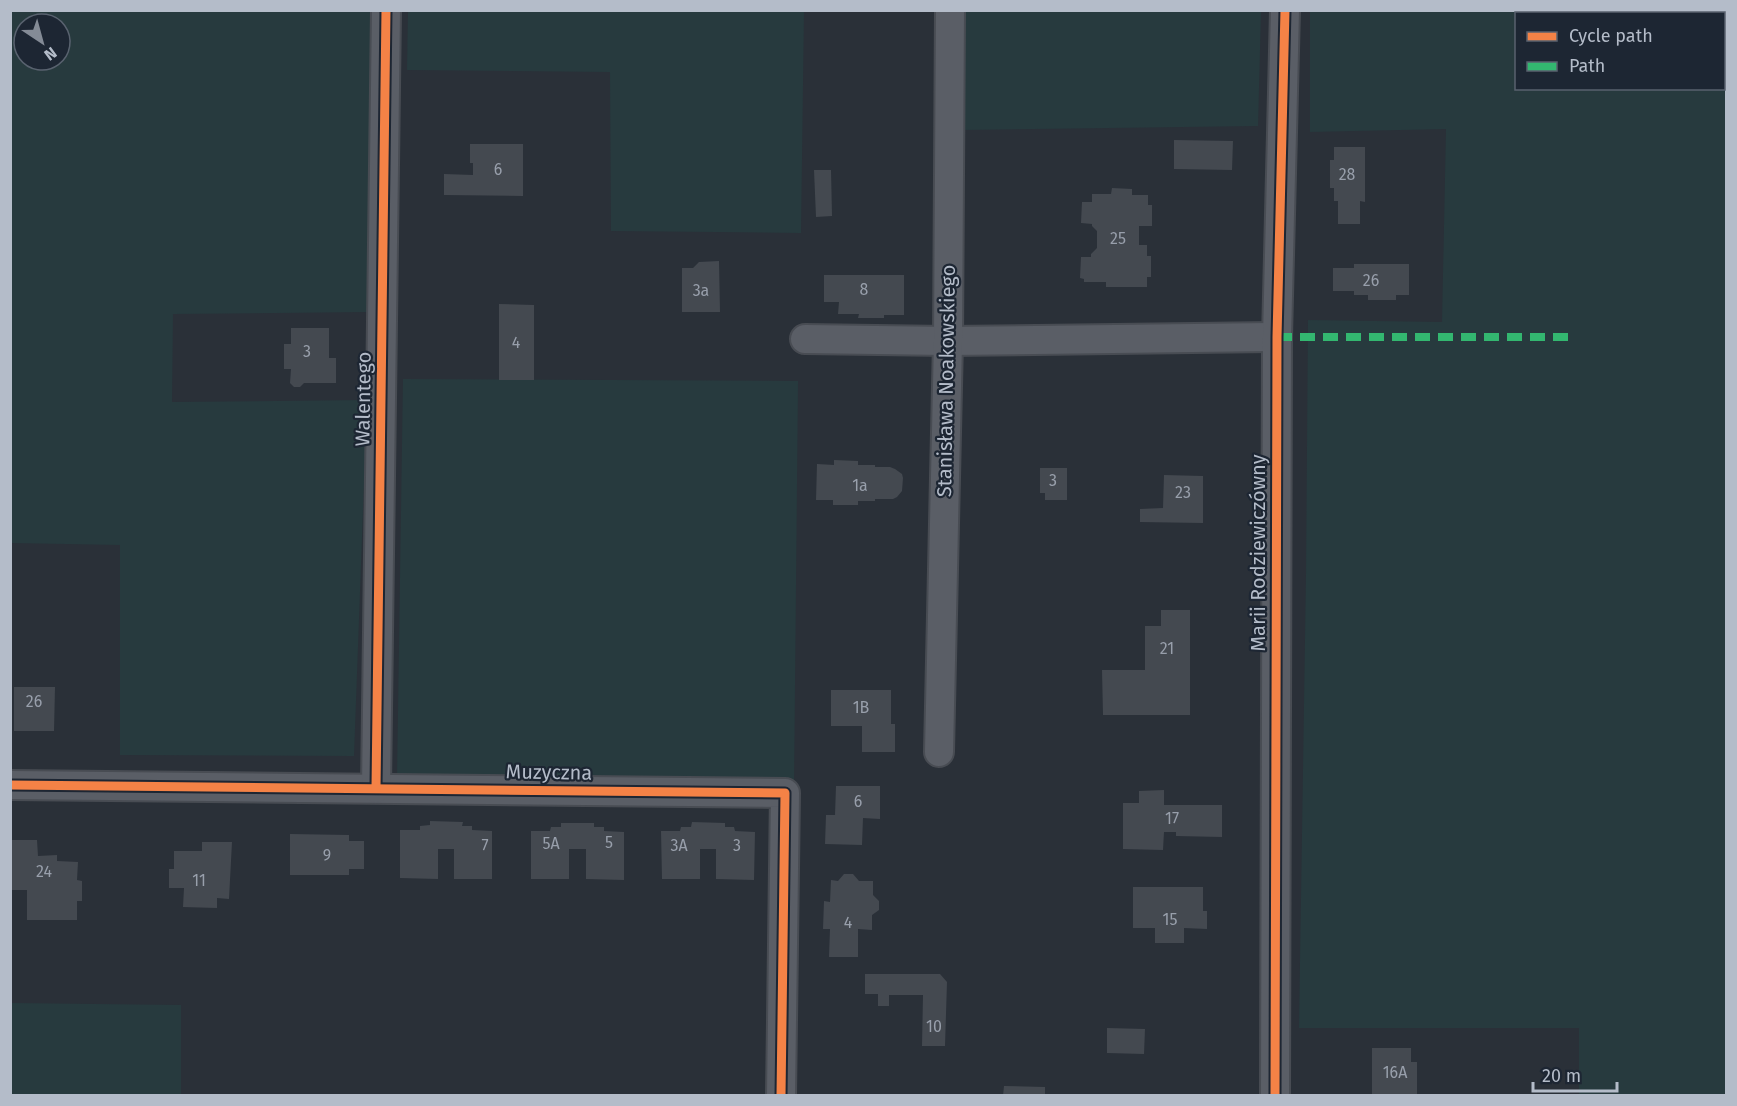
<svg xmlns="http://www.w3.org/2000/svg" width="1737" height="1106" viewBox="0 0 1737 1106" font-family="'Fira Sans',sans-serif">
<style>
.green{fill:#273a3e;fill-rule:evenodd}
.building{fill:#444950}
.lines{fill:none;stroke-linecap:round;stroke-linejoin:round}
.minor-casing{stroke:#484c53;stroke-width:32}
.minor{stroke:#5a5e66;stroke-width:28}
.quiet{stroke:#33b770;stroke-width:8;stroke-dasharray:15 8;stroke-linecap:butt}
.cycleway-casing{stroke:#1d2633;stroke-width:13}
.cycleway{stroke:#f48246;stroke-width:9}
.labels{text-anchor:middle;stroke-width:4.5;stroke-linejoin:round;paint-order:stroke}
.number-label{font-size:16px;fill:#989fab}
.street-label{font-size:20px;fill:#b4bcc9;stroke:#1d2633}
</style>
<rect width="100%" height="100%" fill="#2a3038"/>
<!-- green -->
<g class="green">
<path d="M11 11H373L369 312 173 314 172 402 367 400 354 756 120 755V545L11 543ZM24 24H60V60H24Z"/>
<polygon points="408,11 804,11 801,233 611,231 610,72 407,70"/>
<polygon points="961,11 1261,11 1258,126 960,130"/>
<path d="M1310 11H1726V1095H1579V1028H1299L1306 575 1308 320 1442 322 1446 129 1310 132ZM1516 14H1724V88H1516Z"/>
<polygon points="403,379 798,381 794,784 397,780"/>
<polygon points="11,1003 181,1005 181,1095 11,1095"/>
</g>
<!-- building -->
<g class="building">
<polygon points="1174,140 1233,141 1232,170 1174,169"/>
<polygon points="470,144 523,144 523,196 444,195 444,174 473,175 473,163 470,163"/>
<polygon points="1334,147 1365,147 1365,202 1360,201 1360,224 1338,224 1338,201 1334,201 1334,188 1330,188 1330,160 1334,160"/>
<polygon points="814,170 831,170 832,216 816,217"/>
<polygon points="1112,188 1132,189 1132,195 1148,195 1148,205 1152,205 1152,226 1139,226 1139,245 1147,245 1147,256 1151,256 1151,277 1147,277 1147,287 1106,287 1106,282 1084,282 1084,279 1080,278 1081,257 1091,257 1091,254 1097,248 1097,231 1092,226 1092,224 1081,223 1082,202 1092,202 1092,194 1111,194"/>
<polygon points="719,261 720,312 682,312 682,268 693,268 699,262"/>
<polygon points="1354,264 1409,264 1409,295 1396,295 1396,300 1368,300 1368,295 1354,295 1354,291 1333,291 1333,268 1354,268"/>
<polygon points="824,275 904,275 904,315 884,315 884,318 858,318 859,314 838,314 839,302 824,302"/>
<polygon points="499,304 534,305 534,380 499,380"/>
<polygon points="291,328 329,328 329,358 336,358 336,383 304,383 300,387 294,387 290,383 291,369 284,369 284,344 291,344"/>
<polygon points="834,460 858,461 858,465 875,465 875,467 890,467 895,469 902,474 903,478 902,491 897,497 893,499 875,499 875,501 858,501 858,505 833,505 833,500 816,500 817,464 834,465"/>
<polygon points="1040,468 1067,468 1067,500 1045,500 1045,493 1040,493"/>
<polygon points="1164,475 1203,476 1203,523 1140,522 1140,509 1163,508"/>
<polygon points="1161,610 1190,610 1190,715 1103,715 1102,670 1145,670 1145,626 1161,626"/>
<polygon points="14,687 55,687 54,731 14,731"/>
<polygon points="831,690 891,690 891,724 895,724 895,752 862,752 862,726 831,726"/>
<polygon points="836,786 880,786 880,819 863,818 862,845 825,844 826,815 835,815"/>
<polygon points="1164,790 1164,805 1222,805 1222,837 1176,836 1176,832 1164,832 1163,850 1123,849 1123,803 1139,803 1139,791"/>
<polygon points="430,821 463,822 462,826 472,826 472,830 492,831 492,879 454,879 454,849 438,849 438,879 400,878 400,830 420,830 420,826 430,825"/>
<polygon points="692,822 725,823 725,827 734,827 735,831 755,832 754,880 716,879 716,849 700,849 700,879 662,879 661,831 680,831 681,827 691,827"/>
<polygon points="561,823 594,823 594,827 604,827 604,831 624,832 624,880 586,879 586,849 569,849 569,879 531,879 531,831 550,831 551,827 561,827"/>
<polygon points="290,834 349,835 349,841 364,841 364,869 349,869 349,875 290,875"/>
<polygon points="10,840 37,840 38,856 57,855 57,861 78,862 77,880 82,881 82,901 77,901 77,920 27,920 27,890 10,890"/>
<polygon points="202,842 232,842 229,899 217,898 217,908 183,907 184,888 169,888 169,869 174,869 174,851 202,851"/>
<polygon points="844,874 853,874 859,881 873,881 873,895 879,901 879,910 872,915 872,930 858,929 858,957 829,957 830,929 823,929 824,901 830,902 831,880 838,881"/>
<polygon points="1133,887 1203,887 1203,911 1207,911 1207,929 1184,928 1184,943 1155,943 1155,928 1133,928"/>
<polygon points="865,974 940,974 947,982 945,1046 922,1046 923,995 889,995 889,1006 878,1006 878,994 865,994"/>
<polygon points="1107,1028 1145,1029 1144,1054 1107,1053"/>
<polygon points="1372,1048 1411,1048 1411,1062 1417,1062 1417,1096 1372,1096"/>
<polygon points="1004,1086 1045,1087 1045,1096 1003,1096"/>
</g>
<g class="lines">
<defs>
<g id="minor">
<polyline points="805,339 948,341 1277,337"/>
<polyline points="939,752 948,341 950,10"/>
<polyline points="10,785 785,793 781,1096"/>
<polyline points="376,788 386,10"/>
<polyline points="1275,1096 1277,337 1285,10"/>
</g>
</defs>
<!-- minor casing -->
<use href="#minor" class="minor-casing"/>
<!-- minor -->
<use href="#minor" class="minor"/>
<!-- quiet -->
<polyline class="quiet" points="1277,337 1574,337"/>
<defs>
<g id="cycleway">
<polyline points="10,785 785,793 781,1096"/>
<polyline points="376,788 386,10"/>
<polyline points="1275,1096 1277,337 1285,10"/>
</g>
</defs>
<!-- cycleway casing -->
<use href="#cycleway" class="cycleway-casing"/>
<!-- cycleway -->
<use href="#cycleway" class="cycleway"/>
</g>
<g class="labels">
<!-- number labels -->
<g class="number-label">
<text x="498" y="175">6</text>
<text x="1347" y="180">28</text>
<text x="1118" y="244">25</text>
<text x="1371" y="286">26</text>
<text x="864" y="295">8</text>
<text x="701" y="296">3a</text>
<text x="516" y="348">4</text>
<text x="307" y="357">3</text>
<text x="1053" y="486">3</text>
<text x="860" y="491">1a</text>
<text x="1183" y="498">23</text>
<text x="1167" y="654">21</text>
<text x="34" y="707">26</text>
<text x="861" y="713">1B</text>
<text x="858" y="807">6</text>
<text x="1172" y="824">17</text>
<text x="609" y="848">5</text>
<text x="551" y="849">5A</text>
<text x="485" y="851">7</text>
<text x="679" y="851">3A</text>
<text x="737" y="851">3</text>
<text x="327" y="861">9</text>
<text x="44" y="877">24</text>
<text x="199" y="886">11</text>
<text x="1170" y="925">15</text>
<text x="848" y="928">4</text>
<text x="934" y="1032">10</text>
<text x="1395" y="1078">16A</text>
</g>
<!-- street labels -->
<g class="street-label">
<text transform="translate(946 381) rotate(-89)" y="7">Stanisława Noakowskiego</text>
<text transform="translate(363 399) rotate(-89)" y="7">Walentego</text>
<text transform="translate(1258 553) rotate(-90)" y="7">Marii Rodziewiczówny</text>
<text transform="translate(549 772) rotate(1)" y="7">Muzyczna</text>
</g>
</g>
<!-- border -->
<rect width="1737" height="1106" fill="none" stroke="#b4bcc9" stroke-width="24"/>
<!-- legend -->
<rect x="1515" y="12" width="210" height="78" fill="#1d2633" stroke="#59626f" stroke-width="1.5"/>
<rect x="1527" y="32" width="30" height="9" fill="#f48246" stroke="#59626f" stroke-width="1.5"/>
<text x="1569" y="42" font-size="18" fill="#b4bcc9">Cycle path</text>
<rect x="1527" y="62" width="30" height="9" fill="#33b770" stroke="#59626f" stroke-width="1.5"/>
<text x="1569" y="72" font-size="18" fill="#b4bcc9">Path</text>
<!-- north arrow -->
<g transform="translate(42 42) rotate(144)"><circle r="28" fill="#1d2633" stroke="#59626f" stroke-width="1.5"/>
<path d="M0-4.5L10 22L0 15L-10 22Z" fill="#848b96"/>
<text y="-9" font-size="16" font-weight="bold" text-anchor="middle" fill="#b4bcc9">N</text>
</g>
<!-- scale -->
<path d="M1533 1082v9h84v-9" fill="none" stroke="#b4bcc9" stroke-width="3"/>
<text x="1542" y="1082" font-size="18" fill="#b4bcc9" stroke="#1d2633" stroke-width="4.5" paint-order="stroke">20 m</text>
</svg>
